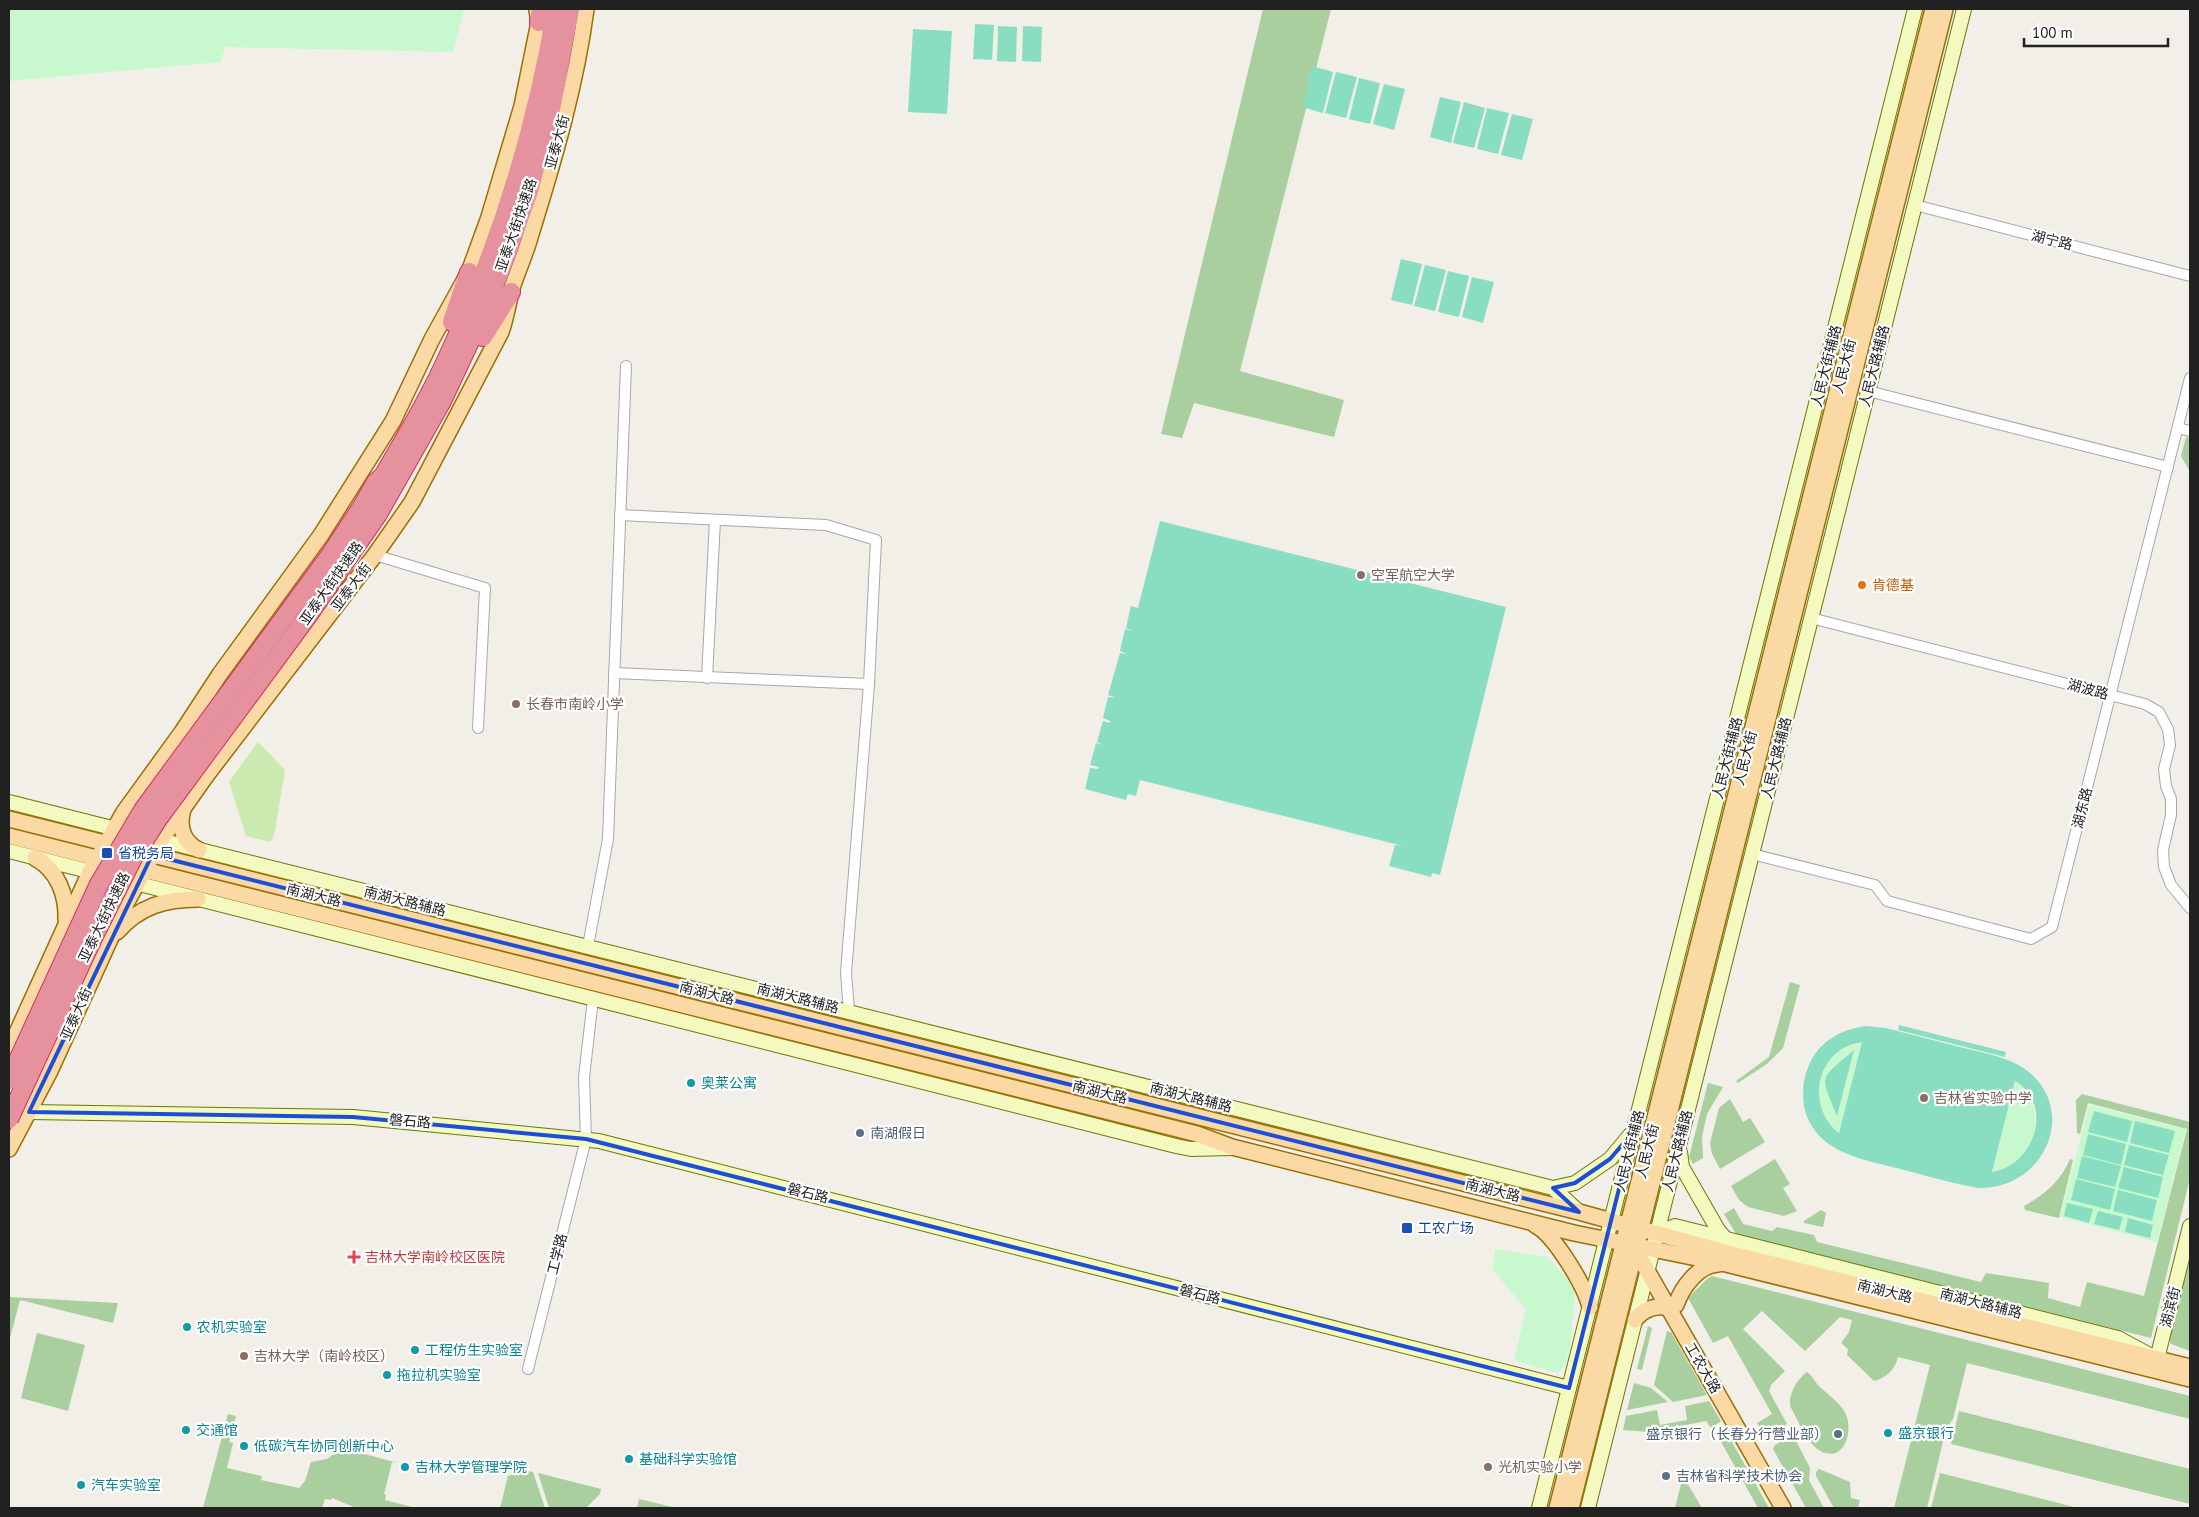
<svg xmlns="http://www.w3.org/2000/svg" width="2199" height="1517" viewBox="0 0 2199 1517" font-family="'PT Sans','Noto Sans SC',sans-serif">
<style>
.grass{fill:#caeab0}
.forest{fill:#aacf9e}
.park{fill:#c8f9ce}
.pitch{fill:#89dec1;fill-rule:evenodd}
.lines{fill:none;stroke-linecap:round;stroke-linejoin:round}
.street-casing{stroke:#a8a8a8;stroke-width:12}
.secondary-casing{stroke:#687907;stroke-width:16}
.primary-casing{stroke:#9b7003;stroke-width:18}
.highway-casing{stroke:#d82c5f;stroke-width:20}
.street{stroke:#fff;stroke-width:10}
.secondary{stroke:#f3f9bf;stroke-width:14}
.primary{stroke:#fad9a4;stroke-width:15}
.highway{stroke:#e6929e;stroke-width:18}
.highway-bridge-casing{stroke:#d82c5f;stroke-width:20;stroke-linecap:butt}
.highway-bridge{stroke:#e6929e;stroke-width:18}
.marked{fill:none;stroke:#1d4ed8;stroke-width:4;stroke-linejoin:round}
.education-dot{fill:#8d6e63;stroke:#fff;stroke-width:2}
.food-dot{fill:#e8710a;stroke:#fff;stroke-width:2}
.transit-dot{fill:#1a4fb4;stroke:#fff;stroke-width:2}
.culture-dot{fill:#0f9aa8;stroke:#fff;stroke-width:2}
.service-dot{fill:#5c6f8a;stroke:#fff;stroke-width:2}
.health-dot{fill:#e0444e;stroke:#fff;stroke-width:2}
.labels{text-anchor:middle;stroke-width:4.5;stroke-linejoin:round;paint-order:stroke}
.street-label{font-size:14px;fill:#212121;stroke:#fff}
.education-label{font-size:14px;fill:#785e54;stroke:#fff;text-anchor:start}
.food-label{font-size:14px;fill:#c56008;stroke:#fff;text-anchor:start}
.transit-label{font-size:14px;fill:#164399;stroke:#fff;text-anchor:start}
.culture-label{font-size:14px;fill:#0d838f;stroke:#fff;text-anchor:start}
.service-label{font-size:14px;fill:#4e5e75;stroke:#fff;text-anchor:start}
.health-label{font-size:14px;fill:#be3a42;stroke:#fff;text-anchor:start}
</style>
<rect width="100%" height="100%" fill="#f1efe8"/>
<!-- grass -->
<polygon class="grass" points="258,742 285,770 274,836 270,842 246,836 229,782"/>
<!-- forest -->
<g class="forest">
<polygon points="1263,9 1331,9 1240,371 1344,400 1334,437 1194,403 1182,438 1161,434"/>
<polygon points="2186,437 2190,438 2190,472 2181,456"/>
<polygon points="1790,982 1800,985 1783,1048 1767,1064 1738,1083 1736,1081 1769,1057"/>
<polygon points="1708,1083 1723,1087 1707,1114 1702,1137 1703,1158 1693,1164 1689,1157"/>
<polygon points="2082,1094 2190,1122 2190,1178 2151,1338 1736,1234 1724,1214 1734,1208 1743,1224 1772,1231 1777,1227 1814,1235 1817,1242 1981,1282 1986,1273 2049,1283 2048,1298 2080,1307 2087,1282 2144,1296 2187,1129 2088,1103 2080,1134 2077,1133 2076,1100"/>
<polygon points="1730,1099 1743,1122 1750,1118 1765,1142 1720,1169 1712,1154 1710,1143 1719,1108"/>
<polygon points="1775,1159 1790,1184 1783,1188 1797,1211 1784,1216 1748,1207 1739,1200 1731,1186"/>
<path d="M2070 1159 2073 1160 2059 1218 2025 1210 2024 1206C2044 1195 2061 1181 2070 1159Z"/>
<polygon points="1821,1210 1826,1213 1823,1227 1804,1223 1804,1221"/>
<polygon points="2190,1258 2190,1351 2171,1344 2169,1338"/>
<path d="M1712 1276 2190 1396V1419L1967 1363 1953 1419 1946 1429 1927 1508H1894L1930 1365 1898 1357C1895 1370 1886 1378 1874 1381L1847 1355 1848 1349 1841 1343 1849 1332 1852 1320 1840 1317 1805 1351 1762 1311 1743 1329 1785 1371 1771 1385 1769 1391 1787 1424 1766 1436 1757 1423 1772 1414 1728 1336 1713 1343 1688 1298 1708 1278Z"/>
<polygon points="9,1297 116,1303 118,1303 113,1323 20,1300 9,1342"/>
<polygon points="1648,1326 1652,1328 1642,1370 1637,1369"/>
<polygon points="1667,1331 1671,1332 1707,1395 1673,1402 1654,1385"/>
<polygon points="37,1333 85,1345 68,1411 21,1398"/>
<path d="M1807 1372C1813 1376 1814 1381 1819 1386 1835 1401 1852 1410 1848 1434 1846 1443 1844 1448 1836 1453 1812 1459 1801 1425 1791 1408 1787 1396 1797 1379 1807 1372Z"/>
<polygon points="1634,1383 1651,1388 1668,1402 1627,1410"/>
<polygon points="1709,1401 1721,1421 1711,1428 1706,1421 1650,1432 1623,1430 1626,1416 1657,1410 1660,1425 1687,1420 1685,1406"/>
<polygon points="1959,1411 2190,1469 2190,1504 1951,1444"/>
<polygon points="228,1414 236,1416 229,1442 233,1443 227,1468 262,1476 261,1480 299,1488 305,1481 311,1462 327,1459 342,1448 398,1463 392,1462 384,1494 386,1495 385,1500 416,1508 356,1508 332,1498 331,1500 325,1499 322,1508 203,1508"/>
<polygon points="1728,1435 1769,1508 1758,1508 1720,1440"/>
<polygon points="1789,1437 1795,1439 1810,1468 1809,1480 1824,1508 1806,1508 1773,1449 1775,1445"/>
<polygon points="1819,1469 1850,1482 1851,1498 1860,1500 1858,1508 1834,1508 1816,1476 1816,1472"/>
<polygon points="525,1470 533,1472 545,1508 500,1508 508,1476"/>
<polygon points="538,1473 601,1489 600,1494 586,1508 549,1508"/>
<polygon points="1940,1473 2078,1508 1931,1508"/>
<polygon points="1683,1476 1702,1508 1675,1508"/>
<polygon points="639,1499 677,1508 637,1508"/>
</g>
<!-- park -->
<g class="park">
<polygon points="9,9 464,9 453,52 225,47 221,62 9,81"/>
<path d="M1862 1042 1839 1133C1803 1106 1818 1049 1862 1042Z"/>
<path d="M2015 1081C2051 1108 2037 1167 1992 1172Z"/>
<polygon points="2089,1105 2186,1129 2157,1242 2060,1217"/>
<polygon points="1495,1249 1548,1257 1574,1287 1575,1296 1570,1346 1565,1366 1557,1373 1514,1360 1526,1309 1492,1269"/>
</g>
<!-- pitch -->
<g class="pitch">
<polygon points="975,24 994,25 992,60 973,59"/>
<polygon points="998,26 1017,27 1016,62 997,61"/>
<polygon points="1023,26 1042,27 1041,62 1022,61"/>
<polygon points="913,29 952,31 947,114 908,112"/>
<polygon points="1312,66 1333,72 1323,113 1302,107"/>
<polygon points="1336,72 1357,77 1346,118 1325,113"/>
<polygon points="1359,78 1380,83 1370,124 1349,119"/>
<polygon points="1384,84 1405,89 1394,130 1373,124"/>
<polygon points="1440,97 1461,102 1451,143 1430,137"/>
<polygon points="1464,102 1485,108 1474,148 1453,143"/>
<polygon points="1487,108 1509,113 1498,154 1477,149"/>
<polygon points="1512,114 1533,119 1522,160 1501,155"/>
<polygon points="1401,259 1422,264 1412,305 1391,300"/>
<polygon points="1425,265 1446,270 1435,311 1414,306"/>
<polygon points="1448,271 1469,276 1459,317 1438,312"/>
<polygon points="1472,277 1494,282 1483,323 1462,317"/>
<polygon points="1160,521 1506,607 1440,875 1432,873 1431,877 1389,866 1395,845 1403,846 1140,780 1136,796 1128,794 1126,800 1085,789 1090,768 1098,769 1099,767 1090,765 1096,743 1104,745 1097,742 1103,721 1110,723 1110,721 1103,718 1108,697 1116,698 1108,695 1120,653 1127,654 1120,651 1125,629 1133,631 1126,628 1131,606 1138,608"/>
<polygon points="1899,1025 2006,1052 2005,1057 1898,1030"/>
<path d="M1866 1026 1886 1028C1913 1035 1940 1042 1968 1049 1987 1054 2008 1057 2025 1069 2080 1109 2045 1190 1978 1188 1955 1184 1931 1177 1908 1171 1868 1160 1814 1155 1804 1106 1802 1092 1803 1078 1809 1065 1819 1041 1842 1029 1866 1026ZM1862 1042 1839 1133C1804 1106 1817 1048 1862 1042ZM2015 1081C2055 1105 2034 1166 1992 1172Z"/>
<path d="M1854 1050 1837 1116C1820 1073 1818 1081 1854 1050Z"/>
<polygon points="2094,1111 2132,1121 2127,1142 2088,1132"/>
<polygon points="2135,1121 2175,1131 2169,1153 2130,1143"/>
<polygon points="2088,1134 2126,1144 2121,1165 2083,1155"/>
<polygon points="2129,1145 2169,1155 2163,1175 2124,1165"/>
<polygon points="2082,1156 2121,1166 2115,1187 2077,1178"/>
<polygon points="2124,1167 2163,1177 2158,1198 2118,1188"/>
<polygon points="2076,1179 2115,1189 2110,1210 2071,1200"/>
<polygon points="2118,1190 2157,1200 2152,1221 2113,1211"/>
<polygon points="2067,1203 2093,1209 2089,1223 2064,1216"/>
<polygon points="2098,1211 2123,1217 2119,1230 2094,1224"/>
<polygon points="2128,1218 2153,1225 2150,1238 2125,1232"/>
</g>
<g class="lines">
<defs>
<g id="street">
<polyline points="1915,205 2190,276"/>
<polyline points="1868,391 2168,467"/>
<polyline points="2178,428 2190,431"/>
<polyline points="620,515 826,525 876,540 869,684 846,973 849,1011"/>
<polyline points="375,555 485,588 478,728"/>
<polyline points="1811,618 2145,704 2159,712 2168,729 2170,745 2164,769 2166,786 2171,799 2171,815 2163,850 2164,867 2171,885 2190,908"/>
<polyline points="614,673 869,684"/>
<polyline points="707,678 715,520"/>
<polyline points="1752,854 1875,885 1887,901 2031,939 2052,927 2190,378"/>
<polyline points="588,946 608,839 626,366"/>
<polyline points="528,1369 586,1139 584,1077 593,999"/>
</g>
<g id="secondary">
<polyline points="9,802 124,831"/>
<polyline points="152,838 1553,1188 1579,1212"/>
<polyline points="9,851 1176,1146 1191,1149 1231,1148"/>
<polyline points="29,1112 353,1117 599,1141 1569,1388"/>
<polyline points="1680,1152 1682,1167 1718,1230 1725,1238"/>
<polyline points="1553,1188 1575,1183 1610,1159 1630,1135"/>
<polyline points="1657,1233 1675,1226 2118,1338 2157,1359 2190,1226"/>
<polyline points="1539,1508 1915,9"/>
<polyline points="1588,1508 1964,9"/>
</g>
<g id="primary">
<path d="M183 809C178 827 183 842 199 850"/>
<polyline points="9,819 1579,1212 1728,1253 2190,1367"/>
<polyline points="9,836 1197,1134 1232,1147 1574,1233 1726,1264 2190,1379"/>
<path d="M35 858C58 870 67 896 66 920"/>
<path d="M117 932C139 906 166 899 198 899"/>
<polyline points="9,1050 90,872 124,812 182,732 220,674 321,535 393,421 432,339 469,272 489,217 522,106 539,22 537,10"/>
<path d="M9 1149 50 1071 127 902 161 840 206 776 375 555 412 502 501 332C506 318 508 305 511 291 517 272 526 253 531 234 554 160 576 85 586 9"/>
<path d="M1535 1225C1554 1234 1585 1286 1590 1307"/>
<polyline points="1633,1246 1783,1508"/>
<path d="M1676 1305C1682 1287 1699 1264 1719 1264"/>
<path d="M1635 1320C1642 1310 1656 1304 1668 1308"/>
<polyline points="1557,1508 1933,9"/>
<polyline points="1571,1508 1945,9"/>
</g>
<g id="highway">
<polyline points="539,22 541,9"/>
<polyline points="452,322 469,272"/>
<polyline points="483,337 511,292"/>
<path d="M363 505 376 482 383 476C407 435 431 395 450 352 501 243 536 128 556 9"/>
<polyline points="378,514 442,401 486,307 504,261 529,191 551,109 570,9"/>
</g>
</defs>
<!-- street casing -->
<use href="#street" class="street-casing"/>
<!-- secondary casing -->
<use href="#secondary" class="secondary-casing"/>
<!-- primary casing -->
<use href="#primary" class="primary-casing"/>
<!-- highway casing -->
<use href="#highway" class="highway-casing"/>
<!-- street -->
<use href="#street" class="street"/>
<!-- secondary -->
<use href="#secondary" class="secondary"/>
<!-- primary -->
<use href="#primary" class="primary"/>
<!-- highway -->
<use href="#highway" class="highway"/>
<defs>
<g id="highway-bridge">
<polyline points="9,1080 99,884 143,810 331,554 363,505"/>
<polyline points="9,1119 94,936 133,858 158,819 307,617 378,514"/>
</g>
</defs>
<!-- highway-bridge casing -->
<use href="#highway-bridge" class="highway-bridge-casing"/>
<!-- highway-bridge -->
<use href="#highway-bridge" class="highway-bridge"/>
</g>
<!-- marked area -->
<path class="marked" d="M152 855 1579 1212 1553 1188 1575 1183 1610 1159 1628 1138 1636 1121 1569 1388 586 1139 353 1117 29 1112Z"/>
<!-- markers -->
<g class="education-dot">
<circle cx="1361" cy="575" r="5"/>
<circle cx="516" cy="704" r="5"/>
<circle cx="1924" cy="1098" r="5"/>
<circle cx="244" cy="1356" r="5"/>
<circle cx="1488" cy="1467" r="5"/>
</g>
<circle class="food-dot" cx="1862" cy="585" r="5"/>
<g class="transit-dot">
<rect x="101" y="847" width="12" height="12" rx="2.5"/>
<rect x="1401" y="1222" width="12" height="12" rx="2.5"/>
</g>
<g class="culture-dot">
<circle cx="691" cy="1083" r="5"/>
<circle cx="187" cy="1327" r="5"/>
<circle cx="415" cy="1350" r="5"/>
<circle cx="387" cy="1375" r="5"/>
<circle cx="186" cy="1430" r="5"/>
<circle cx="1888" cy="1433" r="5"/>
<circle cx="244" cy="1446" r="5"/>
<circle cx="629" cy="1459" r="5"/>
<circle cx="405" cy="1467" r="5"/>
<circle cx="81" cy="1485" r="5"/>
</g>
<g class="service-dot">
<circle cx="860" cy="1133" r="5"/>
<circle cx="1838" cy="1434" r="5"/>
<circle cx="1666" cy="1476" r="5"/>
</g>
<path class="health-dot" d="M351.5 1249.5h5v5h5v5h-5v5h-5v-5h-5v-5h5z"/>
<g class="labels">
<!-- street labels -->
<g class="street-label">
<text transform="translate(557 142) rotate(-75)" y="5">亚泰大街</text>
<text transform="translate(516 225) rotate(-71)" y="5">亚泰大街快速路</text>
<text transform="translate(2052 240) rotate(14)" y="5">湖宁路</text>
<text transform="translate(1826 366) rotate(-76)" y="5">人民大街辅路</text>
<text transform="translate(1844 366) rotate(-76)" y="5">人民大街</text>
<text transform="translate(1874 366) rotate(-76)" y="5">人民大路辅路</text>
<text transform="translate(331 583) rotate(-55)" y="5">亚泰大街快速路</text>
<text transform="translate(351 587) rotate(-53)" y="5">亚泰大街</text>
<text transform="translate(2088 689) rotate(15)" y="5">湖波路</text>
<text transform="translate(1727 758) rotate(-76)" y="5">人民大街辅路</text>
<text transform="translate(1745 758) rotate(-76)" y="5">人民大街</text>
<text transform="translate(1776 758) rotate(-76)" y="5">人民大路辅路</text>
<text transform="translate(2082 808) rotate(-76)" y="5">湖东路</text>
<text transform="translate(314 895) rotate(14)" y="5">南湖大路</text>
<text transform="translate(405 901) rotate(14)" y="5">南湖大路辅路</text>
<text transform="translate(104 917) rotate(-64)" y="5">亚泰大街快速路</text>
<text transform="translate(707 993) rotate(14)" y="5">南湖大路</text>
<text transform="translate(798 998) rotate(14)" y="5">南湖大路辅路</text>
<text transform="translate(76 1014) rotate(-66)" y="5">亚泰大街</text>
<text transform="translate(1100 1092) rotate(14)" y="5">南湖大路</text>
<text transform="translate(1191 1097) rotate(14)" y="5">南湖大路辅路</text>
<text transform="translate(410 1121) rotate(5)" y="5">磐石路</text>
<text transform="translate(1629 1151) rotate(-76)" y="5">人民大街辅路</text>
<text transform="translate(1647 1151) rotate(-76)" y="5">人民大街</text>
<text transform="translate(1677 1151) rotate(-76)" y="5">人民大路辅路</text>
<text transform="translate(1493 1190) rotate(14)" y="5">南湖大路</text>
<text transform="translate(808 1193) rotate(14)" y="5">磐石路</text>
<text transform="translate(557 1254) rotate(-76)" y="5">工学路</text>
<text transform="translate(1885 1291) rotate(14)" y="5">南湖大路</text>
<text transform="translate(1200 1294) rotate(14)" y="5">磐石路</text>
<text transform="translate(1981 1303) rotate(14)" y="5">南湖大路辅路</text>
<text transform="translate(2170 1307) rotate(-76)" y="5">湖滨街</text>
<text transform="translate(1703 1368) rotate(60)" y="5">工农大路</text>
</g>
<!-- education labels -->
<g class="education-label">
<text x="1371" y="580">空军航空大学</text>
<text x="526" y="709">长春市南岭小学</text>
<text x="1934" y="1103">吉林省实验中学</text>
<text x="254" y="1361">吉林大学（南岭校区）</text>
<text x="1498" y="1472">光机实验小学</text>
</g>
<!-- food labels -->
<g class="food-label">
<text x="1872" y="590">肯德基</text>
</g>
<!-- transit labels -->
<g class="transit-label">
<text x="118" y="858">省税务局</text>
<text x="1418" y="1233">工农广场</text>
</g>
<!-- culture labels -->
<g class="culture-label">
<text x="701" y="1088">奥莱公寓</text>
<text x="197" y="1332">农机实验室</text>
<text x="425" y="1355">工程仿生实验室</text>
<text x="397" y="1380">拖拉机实验室</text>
<text x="196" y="1435">交通馆</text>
<text x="1898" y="1438">盛京银行</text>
<text x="254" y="1451">低碳汽车协同创新中心</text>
<text x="639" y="1464">基础科学实验馆</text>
<text x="415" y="1472">吉林大学管理学院</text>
<text x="91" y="1490">汽车实验室</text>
</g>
<!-- service labels -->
<g class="service-label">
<text x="870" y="1138">南湖假日</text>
<text x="1828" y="1439" text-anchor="end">盛京银行（长春分行营业部）</text>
<text x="1676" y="1481">吉林省科学技术协会</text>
</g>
<!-- health labels -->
<g class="health-label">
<text x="365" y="1262">吉林大学南岭校区医院</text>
</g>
</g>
<!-- border -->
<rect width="2199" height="1517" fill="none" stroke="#212121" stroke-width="20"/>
<!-- scale -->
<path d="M2024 38v8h144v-8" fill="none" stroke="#212121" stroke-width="2.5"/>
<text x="2032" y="38" font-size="15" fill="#212121" stroke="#ffffff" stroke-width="4" paint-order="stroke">100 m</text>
</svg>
